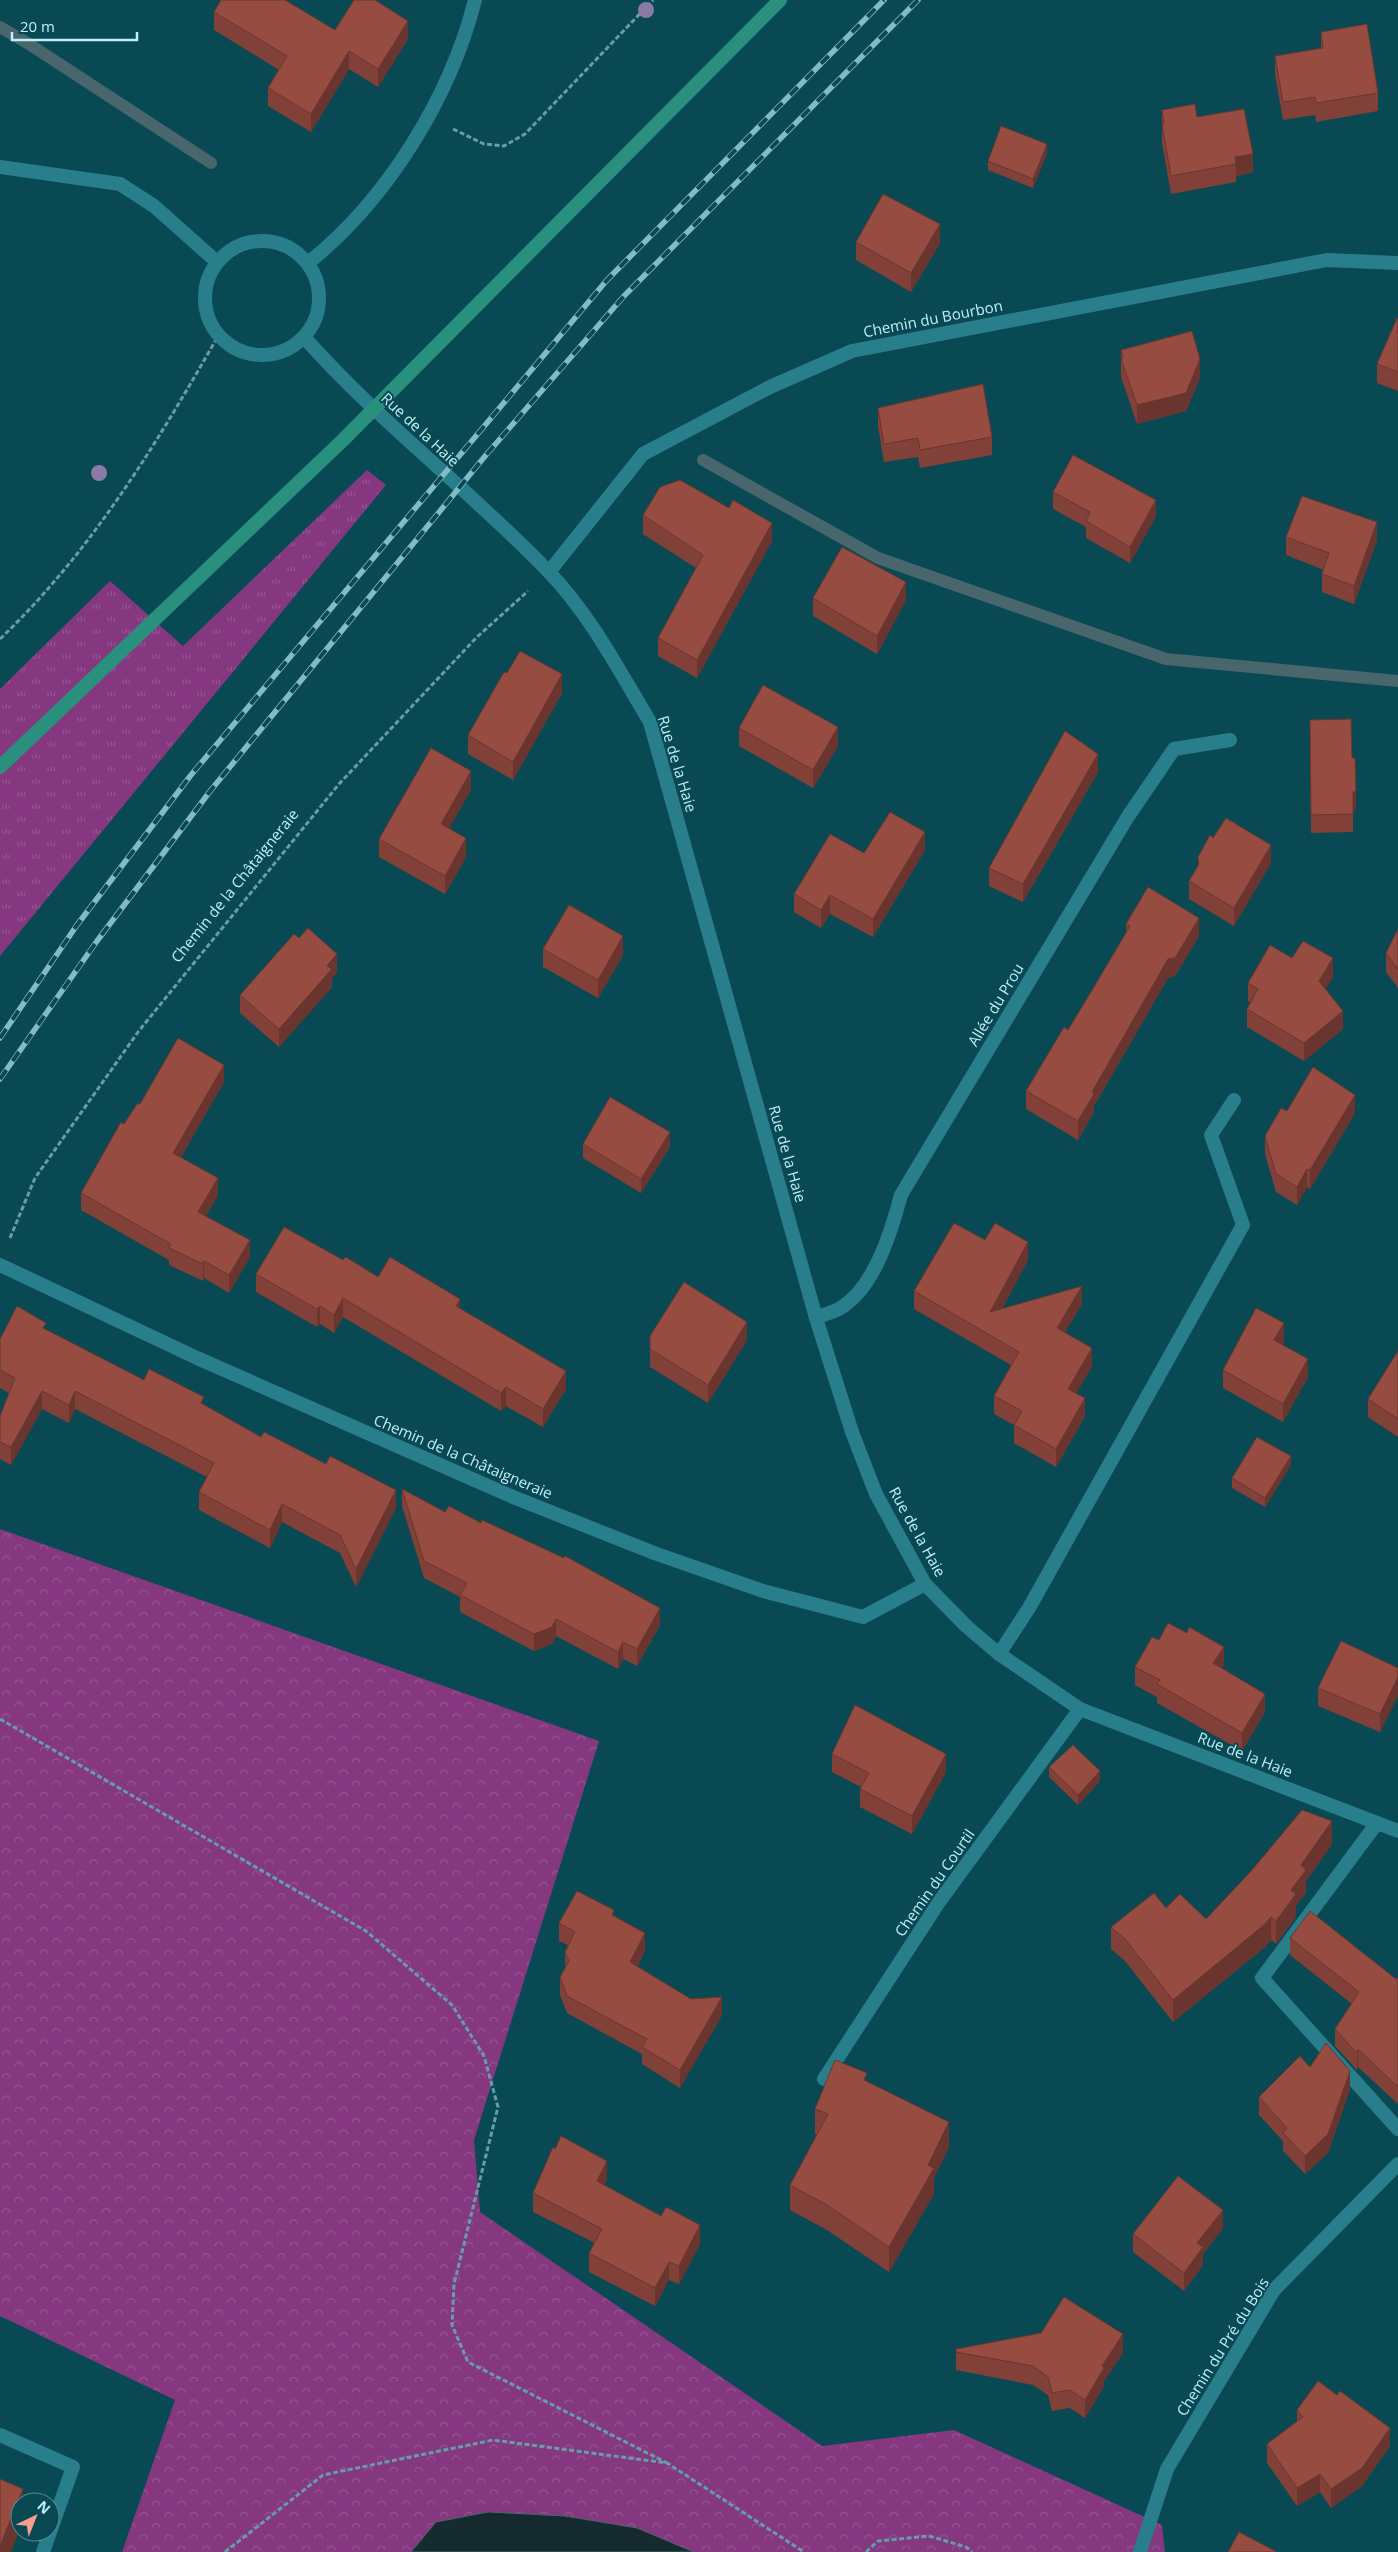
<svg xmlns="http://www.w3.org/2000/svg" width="1398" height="2552" viewBox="0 0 1398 2552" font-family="'Open Sans',sans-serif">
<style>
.grass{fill:url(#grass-tufts)}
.forest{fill:url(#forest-crowns)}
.water{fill:#152b2f;stroke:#48666b}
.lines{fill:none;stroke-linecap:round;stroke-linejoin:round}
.stream{stroke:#48666b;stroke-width:12}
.path{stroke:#669ea8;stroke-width:3;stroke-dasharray:5 2.5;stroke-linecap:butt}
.service{stroke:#297e8c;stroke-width:14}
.minor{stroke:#297e8c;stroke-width:14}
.secondary{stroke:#2a907e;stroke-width:14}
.rail-casing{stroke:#84bac4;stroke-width:5.5}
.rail{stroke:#094953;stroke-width:4;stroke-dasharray:11;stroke-linecap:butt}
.tree{fill:#8b79a8}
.wall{fill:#824138}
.shaded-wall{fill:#6a352e}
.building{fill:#974c41;stroke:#6a352e}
.labels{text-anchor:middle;stroke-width:4;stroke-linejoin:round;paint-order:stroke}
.street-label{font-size:15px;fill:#beeff8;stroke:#094953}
</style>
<defs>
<pattern id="grass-tufts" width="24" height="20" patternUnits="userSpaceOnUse" patternTransform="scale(1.25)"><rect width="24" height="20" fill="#853880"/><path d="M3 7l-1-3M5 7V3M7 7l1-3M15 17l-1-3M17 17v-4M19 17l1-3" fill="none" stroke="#945593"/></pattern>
<pattern id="forest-crowns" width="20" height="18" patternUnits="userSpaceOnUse" patternTransform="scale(1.25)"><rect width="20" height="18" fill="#853880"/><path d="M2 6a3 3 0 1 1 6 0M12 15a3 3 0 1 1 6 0" fill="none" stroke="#945593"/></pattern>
</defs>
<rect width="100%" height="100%" fill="#094953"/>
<!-- grass -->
<polygon class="grass" points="367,470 386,485 0,956 0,689 110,581 183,646"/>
<!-- forest -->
<polygon class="forest" points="0,1529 599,1741 474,2140 480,2212 822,2446 954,2430 1162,2525 1165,2552 122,2552 175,2400 0,2316"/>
<!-- water -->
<polygon class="water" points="488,2512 565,2516 637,2528 694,2552 411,2552 436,2522"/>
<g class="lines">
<!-- stream -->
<g class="stream">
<polyline points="0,27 29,44 211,163"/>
<polyline points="703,460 878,558 1166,659 1398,681"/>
</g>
<!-- path -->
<g class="path">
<polyline points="453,129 484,144 504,146 525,134 653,0"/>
<path d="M0 639C91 552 156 445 218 336"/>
<polyline points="10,1238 35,1178 138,1032 339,784 476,638 528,591"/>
<polyline points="0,1719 366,1931 452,2005 484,2056 498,2107 454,2284 452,2325 468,2362 667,2463"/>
<polyline points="225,2552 323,2475 493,2440 667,2463 804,2552"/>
<polyline points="866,2552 878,2541 929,2536 966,2547 972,2552"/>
</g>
<!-- service -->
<g class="service">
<polyline points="999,1654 1029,1608 1243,1225 1211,1135 1234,1100"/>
<polyline points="0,2435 73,2467 43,2552"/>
</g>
<!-- minor -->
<g class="minor">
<polyline points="0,167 120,184 154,206 217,262"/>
<circle cx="262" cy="298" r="57"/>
<path d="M308 263C387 200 450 98 475 0"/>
<path d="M304 337C379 422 470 490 548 571 589 613 620 672 650 722L816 1318 852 1432 876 1494 925 1584 966 1626 999 1654 1080 1709 1398 1831"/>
<polyline points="549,572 643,454 770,387 852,351 1327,260 1398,263"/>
<polyline points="0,1265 197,1358 513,1497 654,1553 763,1591 863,1617 925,1584"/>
<path d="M816 1318C824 1314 835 1312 842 1307 875 1286 891 1232 901 1195L1127 818 1174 749 1230 740"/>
<polyline points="1377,1823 1262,1978 1398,2129"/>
<polyline points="824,2079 939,1902 1080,1709"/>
<polyline points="1140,2552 1167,2469 1274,2290 1398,2164"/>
</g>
<!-- secondary -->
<polyline class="secondary" points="0,767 343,440 780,0"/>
<defs>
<g id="rail">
<polyline points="0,1038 77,925 191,775 607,280 884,0"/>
<polyline points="0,1079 97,941 211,790 486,455 624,296 918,0"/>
</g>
</defs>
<!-- rail casing -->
<use href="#rail" class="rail-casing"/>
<!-- rail -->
<use href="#rail" class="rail"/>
</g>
<!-- trees -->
<g class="tree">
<circle cx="646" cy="10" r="8"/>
<circle cx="99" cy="473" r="8"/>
</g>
<!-- wall -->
<g class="wall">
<polygon points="214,12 335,30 408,39 378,87 349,69 311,132 268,106 268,88 279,70 214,30"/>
<polygon points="1321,32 1378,93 1378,111 1316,122 1315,115 1283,120 1275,74 1275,56 1321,49"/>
<polygon points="1162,110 1197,117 1253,172 1236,176 1236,182 1171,194 1162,143"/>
<polygon points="1047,153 1033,188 988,170 988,161"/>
<polygon points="856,242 940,243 911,292 856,260"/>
<polygon points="1398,318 1398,391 1377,383 1377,364"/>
<polygon points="1121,350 1200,378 1186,411 1137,424 1121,377"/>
<polygon points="878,408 992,437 992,455 920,468 918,457 884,462 878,426"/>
<polygon points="1053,492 1156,516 1130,563 1086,538 1086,527 1053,509"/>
<polygon points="643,515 772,541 697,678 658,656 658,638 696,568 643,534"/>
<polygon points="1286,537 1377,540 1354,604 1322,592 1322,574 1324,570 1286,555"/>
<polygon points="813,598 906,600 877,654 813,616"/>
<polygon points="562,693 513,780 468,754 468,735"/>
<polygon points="1310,720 1352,758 1356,809 1353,810 1353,832 1311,833"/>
<polygon points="739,728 838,746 813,788 739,746"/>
<polygon points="1098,772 1023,902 989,886 989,868"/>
<polygon points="471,790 449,828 466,857 445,894 379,857 379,839"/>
<polygon points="1213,838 1271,863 1234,926 1189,899 1189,881 1198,866 1198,857"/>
<polygon points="925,850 873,937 830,914 821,928 794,912 794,894 864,853"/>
<polygon points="1126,924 1199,936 1175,976 1168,978 1094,1106 1094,1112 1078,1140 1026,1109 1026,1091 1068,1030 1126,933"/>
<polygon points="1398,929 1398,988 1386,972 1386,953"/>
<polygon points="543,949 623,955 598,998 543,967"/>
<polygon points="1292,958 1333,977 1325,989 1343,1029 1304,1061 1247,1027 1247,1009 1250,1002 1248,1001 1248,983"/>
<polygon points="337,972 332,978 332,987 279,1047 240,1013 240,995"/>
<polygon points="224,1082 181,1157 218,1195 206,1216 250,1257 229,1293 204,1278 203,1281 169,1265 169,1260 81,1210 81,1193 124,1124 140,1104"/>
<polygon points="1287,1111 1355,1113 1310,1189 1307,1187 1297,1205 1276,1192 1265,1154 1265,1136"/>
<polygon points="583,1144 670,1147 641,1193 583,1158"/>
<polygon points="985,1240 1028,1260 1002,1309 1082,1304 1065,1332 1092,1366 1076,1393 1085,1416 1056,1467 1014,1443 1014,1425 994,1414 994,1396 1011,1365 914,1309 914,1291"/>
<polygon points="343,1260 378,1277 460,1308 566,1389 543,1427 506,1406 501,1411 343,1317 334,1333 320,1324 317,1327 256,1292 256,1274"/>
<polygon points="46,1330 144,1380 204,1405 261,1437 396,1508 356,1587 340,1553 282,1522 270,1548 199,1510 199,1492 207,1477 75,1409 69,1423 42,1409 11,1465 0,1459 0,1416 9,1393 0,1388 0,1339"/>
<polygon points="650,1336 747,1340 708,1403 650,1367"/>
<polygon points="1284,1342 1282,1345 1308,1377 1283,1422 1223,1388 1223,1370"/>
<polygon points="1398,1351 1398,1437 1368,1417 1368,1399"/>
<polygon points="1291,1465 1265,1507 1232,1488 1232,1478"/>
<polygon points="402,1489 660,1625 637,1666 623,1659 618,1669 556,1636 552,1644 534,1651 460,1612 460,1597 424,1578 402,1506"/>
<polygon points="1159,1640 1224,1665 1222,1668 1265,1712 1242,1751 1157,1703 1157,1697 1135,1685 1135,1667"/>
<polygon points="1398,1668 1398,1695 1380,1732 1318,1706 1318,1688"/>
<polygon points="832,1754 946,1772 912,1834 860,1807 860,1789 861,1787 832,1772"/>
<polygon points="1049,1767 1100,1781 1078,1805 1049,1777"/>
<polygon points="1332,1844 1306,1881 1306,1893 1296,1905 1296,1917 1276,1944 1271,1940 1265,1947 1173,2022 1125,1961 1111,1949 1111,1927 1166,1908 1206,1919"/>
<polygon points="614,1916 645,1950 637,1967 691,1999 722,2015 680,2088 642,2064 642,2054 567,2013 560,1995 560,1977 565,1969 565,1952 568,1945 559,1941 559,1923"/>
<polygon points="1290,1938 1396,1979 1398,1978 1398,2104 1358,2067 1357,2070 1335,2046 1335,2029 1352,2004 1290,1955"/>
<polygon points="1310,2067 1350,2089 1328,2153 1305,2174 1283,2151 1283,2141 1259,2115 1259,2097"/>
<polygon points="867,2081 949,2147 934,2178 934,2194 889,2272 827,2230 790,2210 790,2185 817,2135 815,2134 815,2109"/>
<polygon points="555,2149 607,2179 604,2185 700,2244 679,2284 669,2280 655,2306 589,2272 589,2253 595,2243 533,2212 533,2193"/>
<polygon points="1223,2228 1203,2254 1203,2265 1184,2291 1133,2252 1133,2234"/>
<polygon points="956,2349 1123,2353 1104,2381 1104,2386 1085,2418 1070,2408 1052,2411 1048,2395 1033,2385 956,2370"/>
<polygon points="1297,2410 1390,2446 1362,2486 1331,2508 1320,2492 1297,2506 1267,2463 1267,2444 1297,2421"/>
</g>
<!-- shaded-wall -->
<g class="shaded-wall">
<polygon points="408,21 408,39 378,87 378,69"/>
<polygon points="349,51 349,69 311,132 311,114"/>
<polygon points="1047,144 1047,153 1033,188 1033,179"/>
<polygon points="1253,154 1253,172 1236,176 1235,157"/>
<polygon points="940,224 940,243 911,292 911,273"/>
<polygon points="1200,359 1200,378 1186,411 1137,424 1137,405"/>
<polygon points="1156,500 1156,516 1130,563 1130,547"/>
<polygon points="1377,522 1377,540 1354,604 1354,586"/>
<polygon points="772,523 772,541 697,678 697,660"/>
<polygon points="906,582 906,600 877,654 877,636"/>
<polygon points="562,674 562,693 513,780 513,762"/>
<polygon points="838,727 838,746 813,788 813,770"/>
<polygon points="1098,754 1098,772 1023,902 1023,884"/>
<polygon points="471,771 471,790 441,842 441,824"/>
<polygon points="1356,791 1356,809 1353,810 1353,792"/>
<polygon points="925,832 925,850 873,937 873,919"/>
<polygon points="466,838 466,857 445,894 445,876"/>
<polygon points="1271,845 1271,863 1234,926 1234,908"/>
<polygon points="830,895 830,914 821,928 821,910"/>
<polygon points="1199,918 1199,936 1175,976 1168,978 1094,1106 1094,1112 1078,1140 1078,1121 1092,1092 1168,959"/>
<polygon points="623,936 623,955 598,998 598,980"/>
<polygon points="337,954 337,972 332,978 332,987 279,1047 279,1029"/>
<polygon points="1333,958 1333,977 1319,1000 1319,981"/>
<polygon points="1343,1011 1343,1029 1304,1061 1304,1043"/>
<polygon points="224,1065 224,1082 173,1170 173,1153"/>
<polygon points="1355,1095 1355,1113 1310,1189 1310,1170"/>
<polygon points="670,1132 670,1147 641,1193 641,1179"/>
<polygon points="1307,1169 1307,1187 1297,1205 1297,1187"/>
<polygon points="218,1178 218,1195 198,1229 198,1212"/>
<polygon points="250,1240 250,1257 229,1293 229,1275"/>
<polygon points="1028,1242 1028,1260 990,1330 990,1312"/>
<polygon points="204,1261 204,1278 203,1281 203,1264"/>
<polygon points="1082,1286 1082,1304 1057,1346 1057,1328"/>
<polygon points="343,1298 343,1317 334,1333 334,1315"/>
<polygon points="460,1299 460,1317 456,1306"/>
<polygon points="320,1306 320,1324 317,1327 317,1309"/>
<polygon points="747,1322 747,1340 708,1403 708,1385"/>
<polygon points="1284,1323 1284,1342 1274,1359 1274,1340"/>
<polygon points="1092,1348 1092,1366 1068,1407 1068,1389"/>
<polygon points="1308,1359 1308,1377 1283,1422 1283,1404"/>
<polygon points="566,1371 566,1389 543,1427 543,1409"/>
<polygon points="506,1387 506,1406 501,1411 501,1393"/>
<polygon points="42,1391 42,1409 11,1465 11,1447"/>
<polygon points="75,1391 75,1409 69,1423 69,1405"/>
<polygon points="1085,1398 1085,1416 1056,1467 1056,1449"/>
<polygon points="1291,1456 1291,1465 1265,1507 1265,1498"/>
<polygon points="396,1490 396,1508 356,1587 356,1569"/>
<polygon points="282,1504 282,1522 270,1548 270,1530"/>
<polygon points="660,1608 660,1625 637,1666 637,1649"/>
<polygon points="556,1619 556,1636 552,1644 534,1651 534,1634"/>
<polygon points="623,1642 623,1659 618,1669 618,1652"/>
<polygon points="1224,1647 1224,1665 1213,1681 1213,1663"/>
<polygon points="1398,1677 1398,1695 1380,1732 1380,1714"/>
<polygon points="1265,1694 1265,1712 1242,1751 1242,1733"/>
<polygon points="946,1754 946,1772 912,1834 912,1816"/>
<polygon points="1100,1771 1100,1781 1078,1805 1078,1795"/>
<polygon points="1332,1821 1332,1844 1306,1881 1306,1893 1296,1905 1296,1917 1276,1944 1276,1921 1291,1890 1301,1865"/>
<polygon points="1271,1917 1271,1940 1265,1947 1173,2022 1173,2000"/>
<polygon points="645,1933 645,1950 630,1980 630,1962"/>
<polygon points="722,1997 722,2015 680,2088 680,2070"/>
<polygon points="1358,2049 1358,2067 1357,2070 1357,2053"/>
<polygon points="1350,2071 1350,2089 1328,2153 1305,2174 1305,2156"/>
<polygon points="949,2122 949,2147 934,2178 934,2194 889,2272 889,2247"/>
<polygon points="607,2161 607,2179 597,2199 597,2181"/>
<polygon points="1223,2210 1223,2228 1203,2254 1203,2265 1184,2291 1184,2273 1197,2243"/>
<polygon points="700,2225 700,2244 679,2284 679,2266"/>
<polygon points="669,2262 669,2280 655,2306 655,2288"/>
<polygon points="1123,2334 1123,2353 1104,2381 1104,2386 1085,2418 1085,2400 1102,2366"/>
<polygon points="1390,2428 1390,2446 1362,2486 1331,2508 1331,2489"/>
<polygon points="1320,2474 1320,2492 1297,2506 1297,2488"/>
<polygon points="23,2489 23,2502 20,2502 20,2530 11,2552 0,2552 0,2546"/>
</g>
<!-- building -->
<g class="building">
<polygon points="221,0 285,0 335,30 354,0 375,0 408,21 378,69 349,51 311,114 268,88 287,56 214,12"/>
<polygon points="1367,24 1378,93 1316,103 1315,97 1283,102 1275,56 1323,48 1321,32"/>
<polygon points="1195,104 1197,117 1244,109 1253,154 1235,157 1236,164 1171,176 1162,124 1164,124 1162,110"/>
<polygon points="1001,126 1047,144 1033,179 988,161"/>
<polygon points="883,194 940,224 911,273 856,242"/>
<polygon points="1397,318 1398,318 1398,372 1377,364"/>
<polygon points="1192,331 1200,359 1186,393 1137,405 1121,359 1123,358 1121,350"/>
<polygon points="983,384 992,437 920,450 918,438 884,444 878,408"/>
<polygon points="1073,455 1156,500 1130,547 1086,521 1090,512 1053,492"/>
<polygon points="680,480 729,508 733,500 772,523 697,660 658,638 703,555 643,515 660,487"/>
<polygon points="1302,496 1377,522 1354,586 1322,574 1329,553 1286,537"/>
<polygon points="842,547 906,582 877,636 813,598"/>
<polygon points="520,651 562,674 513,762 468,735 504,672 507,673"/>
<polygon points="763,685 838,727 813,770 739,728"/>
<polygon points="1351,719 1352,758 1355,758 1356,791 1353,792 1353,814 1311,815 1310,720"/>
<polygon points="1065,731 1098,754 1023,884 989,868"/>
<polygon points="431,748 471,771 441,824 466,838 445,876 379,839"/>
<polygon points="890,812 925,832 873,919 830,895 821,910 794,894 830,834 864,853"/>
<polygon points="1226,818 1271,845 1234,908 1189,881 1199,864 1198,857 1210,835 1213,838"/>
<polygon points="1148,887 1199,918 1175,958 1168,959 1092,1092 1094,1094 1078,1121 1026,1091 1064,1027 1068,1030 1094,987 1130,926 1126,924"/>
<polygon points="569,905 623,936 598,980 543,949"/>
<polygon points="308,928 337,954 327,966 332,969 279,1029 240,995 294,934 299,938"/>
<polygon points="1398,929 1398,969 1386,953"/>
<polygon points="1303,941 1333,958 1319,981 1343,1011 1304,1043 1247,1009 1258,989 1248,983 1270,945 1292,958"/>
<polygon points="178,1038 224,1065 173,1153 218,1178 198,1212 250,1240 229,1275 204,1261 203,1264 169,1248 171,1244 81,1193 121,1122 124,1124 137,1104 140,1104"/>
<polygon points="1313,1067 1355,1095 1310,1170 1307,1169 1297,1187 1276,1174 1265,1136 1281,1108 1287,1111"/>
<polygon points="610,1097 670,1132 641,1179 583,1144"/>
<polygon points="954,1223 985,1240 995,1223 1028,1242 990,1312 1082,1286 1057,1328 1092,1348 1068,1389 1085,1398 1056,1449 1014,1425 1022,1411 994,1396 1019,1352 914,1291"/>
<polygon points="284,1227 343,1260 346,1257 378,1277 390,1257 460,1299 456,1306 566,1371 543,1409 506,1387 501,1393 343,1298 334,1315 320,1306 317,1309 256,1274"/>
<polygon points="684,1282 747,1322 708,1385 650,1349 650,1336"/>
<polygon points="17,1306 46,1323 43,1328 144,1380 149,1369 204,1397 201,1403 261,1437 264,1432 326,1464 330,1456 396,1490 356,1569 340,1535 282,1504 270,1530 199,1492 214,1463 75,1391 69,1405 42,1391 11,1447 0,1442 0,1416 15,1378 0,1370 0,1339"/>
<polygon points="1256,1308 1284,1323 1274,1340 1308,1359 1283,1404 1223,1370"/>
<polygon points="1398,1351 1398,1419 1368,1399"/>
<polygon points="1257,1437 1291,1456 1265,1498 1232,1478"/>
<polygon points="402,1489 445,1512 449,1506 481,1523 482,1520 564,1558 565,1556 660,1608 637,1649 623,1642 618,1652 556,1619 552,1627 534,1634 460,1595 467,1583 424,1561"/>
<polygon points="1168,1623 1187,1633 1189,1627 1224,1647 1213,1663 1265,1694 1242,1733 1157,1684 1160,1680 1135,1667 1152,1637 1159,1640"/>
<polygon points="1341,1641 1398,1668 1398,1677 1380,1714 1318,1688"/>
<polygon points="855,1705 946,1754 912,1816 860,1789 869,1773 832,1754"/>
<polygon points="1073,1745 1100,1771 1078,1795 1049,1767"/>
<polygon points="1302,1810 1332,1821 1301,1865 1306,1870 1291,1890 1296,1894 1276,1921 1271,1917 1265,1924 1173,2000 1125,1939 1111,1927 1154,1893 1166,1908 1180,1894 1206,1919 1252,1870"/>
<polygon points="577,1891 614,1910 612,1915 645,1933 630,1962 691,1999 722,1997 680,2070 642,2047 647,2039 567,1996 560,1977 569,1961 565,1952 575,1932 559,1923"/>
<polygon points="1310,1911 1396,1979 1398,1978 1398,2087 1358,2049 1357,2053 1335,2029 1359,1992 1290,1938"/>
<polygon points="1326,2043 1350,2071 1328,2134 1305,2156 1283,2133 1287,2128 1259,2097 1300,2056 1310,2067"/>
<polygon points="835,2060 867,2073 864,2080 949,2122 928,2165 934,2168 889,2247 827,2205 790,2185 828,2114 815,2109"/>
<polygon points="561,2136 607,2161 597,2181 661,2216 666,2207 700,2225 679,2266 669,2262 655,2288 589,2253 602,2229 533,2193 553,2147 555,2149"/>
<polygon points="1178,2176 1223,2210 1197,2243 1203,2247 1184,2273 1133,2234"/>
<polygon points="1064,2297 1123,2334 1102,2366 1104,2368 1085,2400 1070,2390 1052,2393 1048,2377 1033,2366 956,2352 956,2349 1041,2333"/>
<polygon points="1318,2381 1337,2395 1340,2391 1390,2428 1362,2468 1331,2489 1320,2474 1297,2488 1267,2444 1303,2417 1297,2410"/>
<polygon points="0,2479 23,2489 0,2546"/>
<polygon points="1239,2532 1277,2552 1228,2552"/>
</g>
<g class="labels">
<!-- street labels -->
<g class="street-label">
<text transform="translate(933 319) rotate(-11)" y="5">Chemin du Bourbon</text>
<text transform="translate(420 430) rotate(43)" y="5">Rue de la Haie</text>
<text transform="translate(677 764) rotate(73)" y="5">Rue de la Haie</text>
<text transform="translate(235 886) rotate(-51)" y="5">Chemin de la Châtaigneraie</text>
<text transform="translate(996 1005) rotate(-59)" y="5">Allée du Prou</text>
<text transform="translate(787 1154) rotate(74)" y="5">Rue de la Haie</text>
<text transform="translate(463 1457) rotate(23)" y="5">Chemin de la Châtaigneraie</text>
<text transform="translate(917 1532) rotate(61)" y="5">Rue de la Haie</text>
<text transform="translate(1245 1755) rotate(21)" y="5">Rue de la Haie</text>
<text transform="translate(935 1883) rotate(-55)" y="5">Chemin du Courtil</text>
<text transform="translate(1223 2347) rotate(-58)" y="5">Chemin du Pré du Bois</text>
</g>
</g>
<!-- north arrow -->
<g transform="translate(35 2517) rotate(43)"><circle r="24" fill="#094953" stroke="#518b95"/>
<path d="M0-4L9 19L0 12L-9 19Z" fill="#f59d8e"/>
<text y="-8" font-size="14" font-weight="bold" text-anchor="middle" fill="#beeff8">N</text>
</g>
<!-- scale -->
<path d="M12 32v8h125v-8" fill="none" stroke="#beeff8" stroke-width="2.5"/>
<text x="20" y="32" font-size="15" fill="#beeff8" stroke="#094953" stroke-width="4" paint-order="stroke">20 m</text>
</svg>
